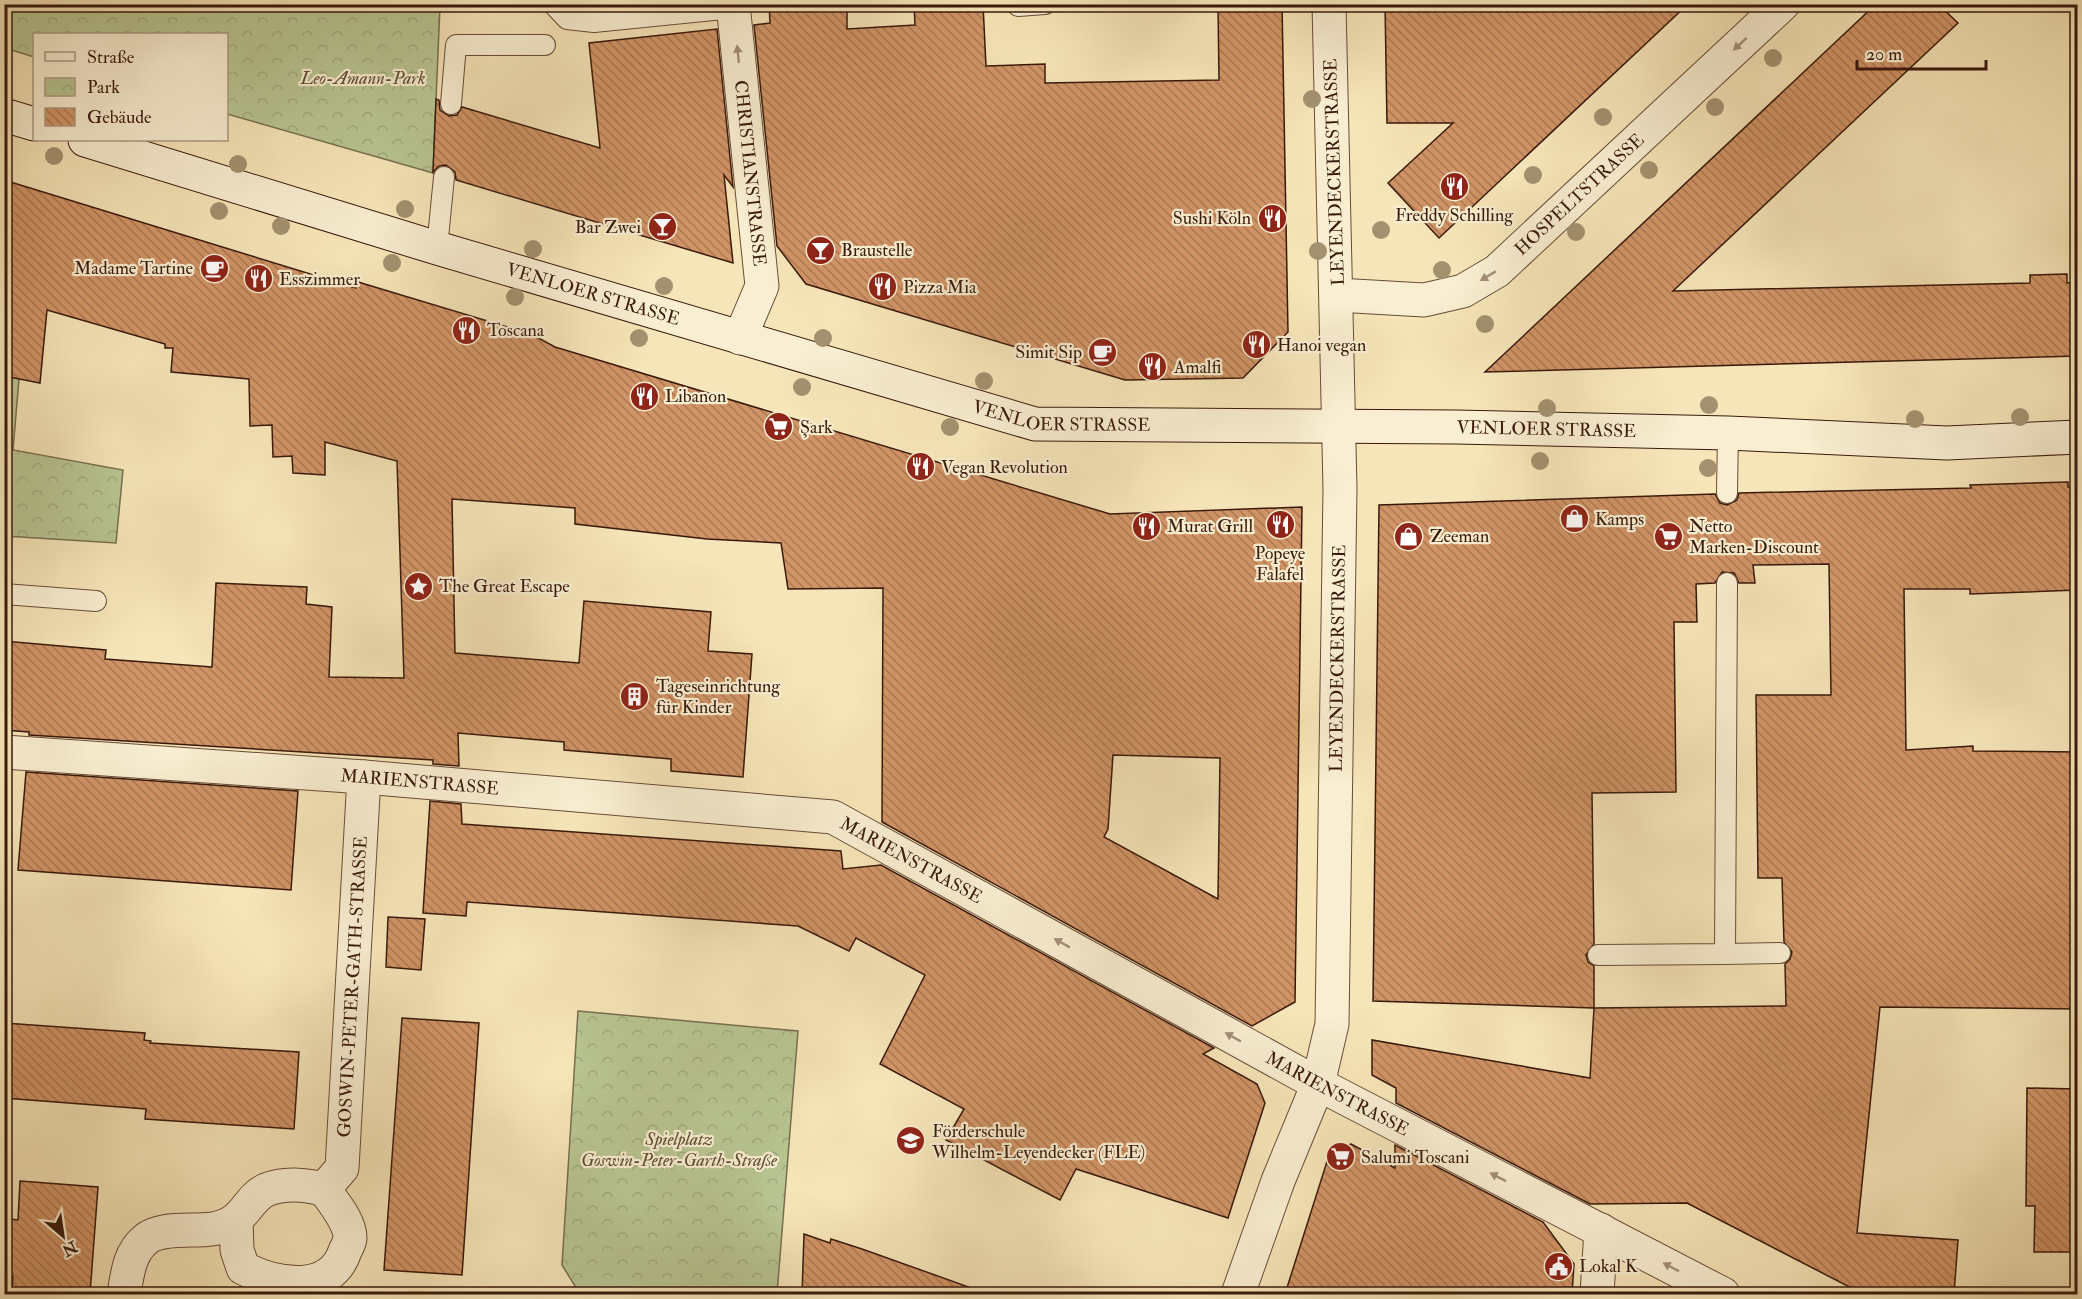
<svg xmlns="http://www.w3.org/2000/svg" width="2082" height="1299" viewBox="0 0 2082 1299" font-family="'IM FELL Double Pica',serif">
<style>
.park{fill:url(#park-crowns);stroke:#786f4f;stroke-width:1.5}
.building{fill:url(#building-back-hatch);stroke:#39190c;stroke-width:1.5;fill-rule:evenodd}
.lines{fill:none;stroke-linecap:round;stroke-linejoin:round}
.service-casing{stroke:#684c37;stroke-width:22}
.minor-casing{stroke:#684c37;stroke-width:35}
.secondary-casing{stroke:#39190c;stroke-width:35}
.service{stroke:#f9eed1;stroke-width:20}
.minor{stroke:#f9eed1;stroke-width:33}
.secondary{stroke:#f9eed1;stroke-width:33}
.tree{fill:#a3916f}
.oneway{fill:#a38e78}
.labels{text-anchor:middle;stroke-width:4.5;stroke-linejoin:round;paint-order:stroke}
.park-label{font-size:18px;font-style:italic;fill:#5f4d34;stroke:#f9eed1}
.street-label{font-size:18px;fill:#39190c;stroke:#f9eed1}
.poi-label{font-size:18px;fill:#39190c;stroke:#f9eed1;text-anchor:start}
</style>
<defs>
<pattern id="park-crowns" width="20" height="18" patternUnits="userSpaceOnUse" patternTransform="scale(1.5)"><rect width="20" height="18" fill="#b8c592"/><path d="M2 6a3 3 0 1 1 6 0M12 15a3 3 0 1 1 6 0" fill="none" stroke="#9fa97d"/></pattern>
<pattern id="building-back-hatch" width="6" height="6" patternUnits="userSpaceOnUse" patternTransform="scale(1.5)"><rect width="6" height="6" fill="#d19466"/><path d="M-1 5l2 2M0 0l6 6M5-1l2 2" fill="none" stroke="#ab7852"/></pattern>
</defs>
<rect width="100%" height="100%" fill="#f6e5b8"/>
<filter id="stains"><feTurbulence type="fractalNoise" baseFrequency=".00333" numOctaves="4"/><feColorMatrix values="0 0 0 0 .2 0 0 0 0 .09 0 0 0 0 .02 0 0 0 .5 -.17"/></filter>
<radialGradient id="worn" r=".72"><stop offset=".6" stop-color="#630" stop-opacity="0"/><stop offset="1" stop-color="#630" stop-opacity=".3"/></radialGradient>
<!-- park -->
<g class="park">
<polygon points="4,5 440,5 433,173 227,114 226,34 34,34 34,57 5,48"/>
<polygon points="4,376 19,379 13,450 123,470 116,543 5,536"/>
<polygon points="578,1011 798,1031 777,1294 580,1294 562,1265"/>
</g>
<!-- building -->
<g class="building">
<polygon points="769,4 847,4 847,29 915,25 914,4 983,4 986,66 1045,64 1045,83 1219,80 1218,4 1282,4 1288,332 1243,378 1125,380 806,284 777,246 754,25 770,23"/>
<polygon points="1385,4 1688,4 1439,238 1388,183 1453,123 1387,123"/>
<polygon points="1876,4 1938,4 1958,23 1673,291 2030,283 2030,275 2067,274 2067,283 2078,282 2078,356 1485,372"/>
<polygon points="717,29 733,187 724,175 733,263 456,180 455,172 446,165 439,166 433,172 436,99 439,100 440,110 449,116 457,115 462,107 600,148 589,43"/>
<path d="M4 180 356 288 358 282 531 334 555 347 1110 514 1302 507 1295 1002 1252 1026 882 822 883 588 788 589 781 543 707 539 575 524V508L452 499 455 653 579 663 584 601 711 612 708 651 752 654 743 777 671 771V759L564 750V742L458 733 459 766 433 764V760L29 735V732L4 730V641L106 650 105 659 212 667 216 583 307 587 306 604 332 607 329 677 404 678 397 461 325 442V475L293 473 292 456 273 457 272 425 250 426 249 379 171 372 173 348H165V344L47 310 40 383 4 376ZM1113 755 1220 758 1218 899 1104 837 1108 829Z"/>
<path d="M2068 482V487H2078V590L1970 594V589H1904L1906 750 1973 746V751L2078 752V1009L1880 1007 1857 1233 1958 1240 1954 1294H1863L1687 1203 1590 1204 1396 1103V1088L1372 1075V1040L1590 1078 1594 1008 1373 1001 1379 505 1715 494 1720 503 1727 505 1737 500 1739 493 1971 488 1970 485ZM1829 564 1831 695H1756L1758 878H1782L1784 942 1792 952 1790 959 1785 964 1786 1006 1594 1008V966L1588 962 1586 955 1594 944 1592 793 1676 792 1674 622H1697L1696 584 1715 583 1722 572 1734 573 1739 583H1755L1753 565Z"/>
<polygon points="26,772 298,791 291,890 18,870"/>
<polygon points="430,801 461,804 462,824 841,851 843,869 881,865 1214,1048 1203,1054 1257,1084 1265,1103 1228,1218 1076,1169 1060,1200 946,1140 964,1109 880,1064 925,975 856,938 849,951 798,926 467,902 466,916 423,913"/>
<polygon points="388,917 425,919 421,970 386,967"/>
<polygon points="402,1018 479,1023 462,1275 384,1270"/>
<polygon points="4,1023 145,1033 144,1040 151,1041 150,1043 299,1052 294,1129 145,1119 146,1109 4,1098"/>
<polygon points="2027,1088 2078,1089 2078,1252 2034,1252 2035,1206 2026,1206"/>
<polygon points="1351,1144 1395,1168 1395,1145 1543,1222 1574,1264 1572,1294 1285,1294 1330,1152"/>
<polygon points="20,1181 98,1187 90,1294 12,1294 13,1276 7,1276 11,1219 18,1220"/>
<polygon points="804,1234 830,1243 831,1239 862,1249 977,1290 977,1294 802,1294"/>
</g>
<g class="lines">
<defs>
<g id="service">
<polyline points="553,4 567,19 594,22 733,8"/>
<polyline points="1018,6 1045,4"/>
<polyline points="451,104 456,45 545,45"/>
<polyline points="437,248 444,177"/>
<polyline points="1727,493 1728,433"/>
<polyline points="4,594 96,601"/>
<polyline points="1725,954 1780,953"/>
<polyline points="1598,955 1725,954 1727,583"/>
</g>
<g id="minor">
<path id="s1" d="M733 4 762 286 740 338"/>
<path id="s2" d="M1337 295 1424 300 1463 291 1497 271 1783 4"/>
<path id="s3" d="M4 752 364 777 833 817 1318 1084 1723 1294"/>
<path d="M236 1221 237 1250 243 1268C276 1285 331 1295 345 1251 347 1247 350 1242 350 1238 350 1221 333 1202 324 1189"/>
<path id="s4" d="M124 1294C127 1276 129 1253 145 1240 160 1226 193 1232 212 1229 246 1224 245 1200 266 1190 285 1182 305 1185 324 1189L342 1168 364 777"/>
<path id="s5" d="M1238 1294 1278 1181 1318 1084 1332 1024 1340 489 1329 4"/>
<polyline points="1597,1294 1601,1230"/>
</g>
<g id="secondary">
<polyline points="4,115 34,124"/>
<path id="s6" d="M85 140 437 248 1035 424 1456 427 1728 433 1947 443 2078 437"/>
</g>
</defs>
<!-- service casing -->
<use href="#service" class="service-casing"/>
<!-- minor casing -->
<use href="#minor" class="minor-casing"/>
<!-- secondary casing -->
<use href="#secondary" class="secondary-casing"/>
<!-- service -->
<use href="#service" class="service"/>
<!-- minor -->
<use href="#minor" class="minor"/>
<!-- secondary -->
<use href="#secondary" class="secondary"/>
</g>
<!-- trees -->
<g class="tree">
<circle cx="1773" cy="58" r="9"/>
<circle cx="1312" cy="99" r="9"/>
<circle cx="1715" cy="107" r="9"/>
<circle cx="1603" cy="117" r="9"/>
<circle cx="54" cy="156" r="9"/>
<circle cx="238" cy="164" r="9"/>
<circle cx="1649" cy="170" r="9"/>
<circle cx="1533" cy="175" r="9"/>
<circle cx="405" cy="209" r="9"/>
<circle cx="219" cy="211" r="9"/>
<circle cx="281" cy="226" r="9"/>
<circle cx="1381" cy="230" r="9"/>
<circle cx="1576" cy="232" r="9"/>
<circle cx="533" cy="249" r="9"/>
<circle cx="1318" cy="251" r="9"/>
<circle cx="392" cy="263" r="9"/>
<circle cx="1442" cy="270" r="9"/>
<circle cx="664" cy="286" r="9"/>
<circle cx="515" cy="297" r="9"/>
<circle cx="1485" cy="324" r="9"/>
<circle cx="639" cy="338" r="9"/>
<circle cx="823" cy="338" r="9"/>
<circle cx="984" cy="381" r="9"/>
<circle cx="802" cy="387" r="9"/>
<circle cx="1709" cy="405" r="9"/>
<circle cx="1547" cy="408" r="9"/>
<circle cx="2020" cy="417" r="9"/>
<circle cx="1915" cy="419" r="9"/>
<circle cx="950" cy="427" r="9"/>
<circle cx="1540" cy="461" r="9"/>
<circle cx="1708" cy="468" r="9"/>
</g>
<!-- one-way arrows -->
<defs><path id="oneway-solid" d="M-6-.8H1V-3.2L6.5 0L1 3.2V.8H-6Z" transform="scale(1.5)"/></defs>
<g class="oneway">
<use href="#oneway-solid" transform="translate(1740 44) rotate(137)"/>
<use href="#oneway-solid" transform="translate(738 54) rotate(-96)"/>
<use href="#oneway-solid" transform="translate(1488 276) rotate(149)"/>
<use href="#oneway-solid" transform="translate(1062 943) rotate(-151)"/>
<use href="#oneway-solid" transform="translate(1233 1037) rotate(-151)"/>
<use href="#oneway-solid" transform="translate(1498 1177) rotate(-153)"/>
<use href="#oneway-solid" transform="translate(1671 1267) rotate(-152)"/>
</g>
<!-- icons -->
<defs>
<symbol id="restaurant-disc" viewBox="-11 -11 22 22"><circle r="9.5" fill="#8f2418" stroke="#f9eed1"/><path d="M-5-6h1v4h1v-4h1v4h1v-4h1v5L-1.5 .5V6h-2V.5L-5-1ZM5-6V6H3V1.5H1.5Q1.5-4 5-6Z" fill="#fff"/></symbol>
<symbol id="bar-disc" viewBox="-11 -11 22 22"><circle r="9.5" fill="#8f2418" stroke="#f9eed1"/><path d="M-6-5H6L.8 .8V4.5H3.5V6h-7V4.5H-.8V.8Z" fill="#fff"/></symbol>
<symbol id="cafe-disc" viewBox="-11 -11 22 22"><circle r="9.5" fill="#8f2418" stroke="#f9eed1"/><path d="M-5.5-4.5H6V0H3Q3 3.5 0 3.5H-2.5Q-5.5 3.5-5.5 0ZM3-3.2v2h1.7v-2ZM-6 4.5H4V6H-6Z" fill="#fff"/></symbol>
<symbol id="supermarket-disc" viewBox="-11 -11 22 22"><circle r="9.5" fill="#8f2418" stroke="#f9eed1"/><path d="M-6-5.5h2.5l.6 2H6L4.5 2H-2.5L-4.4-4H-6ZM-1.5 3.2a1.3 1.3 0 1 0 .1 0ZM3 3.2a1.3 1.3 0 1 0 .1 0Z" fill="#fff"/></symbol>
<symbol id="shop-disc" viewBox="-11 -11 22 22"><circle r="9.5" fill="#8f2418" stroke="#f9eed1"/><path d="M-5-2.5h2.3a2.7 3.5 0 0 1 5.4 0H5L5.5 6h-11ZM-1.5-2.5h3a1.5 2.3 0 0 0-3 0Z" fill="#fff"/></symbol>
<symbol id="sight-disc" viewBox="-11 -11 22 22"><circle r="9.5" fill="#8f2418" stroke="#f9eed1"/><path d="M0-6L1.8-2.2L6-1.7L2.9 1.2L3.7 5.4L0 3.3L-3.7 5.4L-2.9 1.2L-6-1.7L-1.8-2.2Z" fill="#fff"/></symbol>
<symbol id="building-disc" viewBox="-11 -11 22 22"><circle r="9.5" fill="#8f2418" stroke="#f9eed1"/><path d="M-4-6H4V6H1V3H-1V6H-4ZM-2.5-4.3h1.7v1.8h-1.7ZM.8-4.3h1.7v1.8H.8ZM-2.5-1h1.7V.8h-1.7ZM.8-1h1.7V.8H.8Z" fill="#fff"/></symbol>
<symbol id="school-disc" viewBox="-11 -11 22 22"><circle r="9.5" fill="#8f2418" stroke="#f9eed1"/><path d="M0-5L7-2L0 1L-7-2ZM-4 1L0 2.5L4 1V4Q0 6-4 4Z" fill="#fff"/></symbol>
<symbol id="civic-disc" viewBox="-11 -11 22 22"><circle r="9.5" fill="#8f2418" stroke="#f9eed1"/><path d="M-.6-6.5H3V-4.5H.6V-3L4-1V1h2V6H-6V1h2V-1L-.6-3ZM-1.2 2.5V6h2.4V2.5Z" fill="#fff"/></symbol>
</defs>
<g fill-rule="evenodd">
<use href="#restaurant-disc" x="1438" y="170" width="33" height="33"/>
<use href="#restaurant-disc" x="1256" y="202" width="33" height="33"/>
<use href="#bar-disc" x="646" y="210" width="33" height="33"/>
<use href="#bar-disc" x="804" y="234" width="33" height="33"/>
<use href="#cafe-disc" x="198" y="252" width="33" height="33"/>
<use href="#restaurant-disc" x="242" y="262" width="33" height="33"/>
<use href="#restaurant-disc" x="866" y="270" width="33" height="33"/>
<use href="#restaurant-disc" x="450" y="314" width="33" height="33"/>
<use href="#restaurant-disc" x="1240" y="328" width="33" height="33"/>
<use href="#cafe-disc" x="1086" y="336" width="33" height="33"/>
<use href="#restaurant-disc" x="1136" y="350" width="33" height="33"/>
<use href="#restaurant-disc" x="628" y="380" width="33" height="33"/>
<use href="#supermarket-disc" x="762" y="410" width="33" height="33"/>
<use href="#restaurant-disc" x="904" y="450" width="33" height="33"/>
<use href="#shop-disc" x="1558" y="502" width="33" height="33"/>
<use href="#restaurant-disc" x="1264" y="508" width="33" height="33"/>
<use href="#restaurant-disc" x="1130" y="510" width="33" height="33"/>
<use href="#shop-disc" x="1392" y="520" width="33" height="33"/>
<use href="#supermarket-disc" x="1652" y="520" width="33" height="33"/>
<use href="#sight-disc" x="402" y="570" width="33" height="33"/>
<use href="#building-disc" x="618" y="680" width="33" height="33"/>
<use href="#school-disc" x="894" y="1124" width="33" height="33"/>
<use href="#supermarket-disc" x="1324" y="1140" width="33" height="33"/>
<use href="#civic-disc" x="1542" y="1250" width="33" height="33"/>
</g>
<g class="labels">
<!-- park labels -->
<g class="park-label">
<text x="363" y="84">Leo-Amann-Park</text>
<text x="679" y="1145">Spielplatz<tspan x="679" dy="21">Goswin-Peter-Garth-Straße</tspan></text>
</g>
<!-- street labels -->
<g class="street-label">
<text transform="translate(1334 172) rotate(-92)" y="6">LEYENDECKERSTRASSE</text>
<text dy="6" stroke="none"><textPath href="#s1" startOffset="170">CHRISTIANSTRASSE</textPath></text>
<text dy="6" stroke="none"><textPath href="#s2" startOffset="279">HOSPELTSTRASSE</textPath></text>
<text dy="6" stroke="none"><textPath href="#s6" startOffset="531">VENLOER STRASSE</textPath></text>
<text dy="6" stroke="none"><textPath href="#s6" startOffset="1017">VENLOER STRASSE</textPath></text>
<text dy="6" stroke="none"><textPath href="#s6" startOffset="1503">VENLOER STRASSE</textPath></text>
<text dy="6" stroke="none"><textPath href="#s5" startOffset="652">LEYENDECKERSTRASSE</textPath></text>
<text dy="6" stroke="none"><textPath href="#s3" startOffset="417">MARIENSTRASSE</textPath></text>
<text dy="6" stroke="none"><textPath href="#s3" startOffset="921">MARIENSTRASSE</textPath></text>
<text dy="6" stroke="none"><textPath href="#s4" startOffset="465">GOSWIN-PETER-GATH-STRASSE</textPath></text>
<text dy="6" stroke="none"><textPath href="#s3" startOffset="1407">MARIENSTRASSE</textPath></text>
</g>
<!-- poi labels -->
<g class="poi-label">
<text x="1454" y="221" text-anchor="middle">Freddy Schilling</text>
<text x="1251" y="224" text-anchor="end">Sushi Köln</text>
<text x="641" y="233" text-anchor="end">Bar Zwei</text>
<text x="841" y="256">Braustelle</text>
<text x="193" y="274" text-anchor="end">Madame Tartine</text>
<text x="279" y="285">Esszimmer</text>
<text x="903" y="293">Pizza Mia</text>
<text x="487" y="336">Toscana</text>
<text x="1277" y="351">Hanoi vegan</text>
<text x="1082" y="358" text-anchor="end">Simit Sip</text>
<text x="1174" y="373">Amalfi</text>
<text x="665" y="402">Libanon</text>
<text x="800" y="433">Şark</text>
<text x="941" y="473">Vegan Revolution</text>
<text x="1595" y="525">Kamps</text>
<text x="1167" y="532">Murat Grill</text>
<text x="1689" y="532">Netto<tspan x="1689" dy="21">Marken-Discount</tspan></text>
<text x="1430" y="542">Zeeman</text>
<text x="1280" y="559" text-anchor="middle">Popeye<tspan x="1280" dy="21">Falafel</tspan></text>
<text x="439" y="592">The Great Escape</text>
<text x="656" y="692">Tageseinrichtung<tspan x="656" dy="21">für Kinder</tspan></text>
<text x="932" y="1137">Förderschule<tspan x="932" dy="21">Wilhelm-Leyendecker (FLE)</tspan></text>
<text x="1361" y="1163">Salumi Toscani</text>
<text x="1579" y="1272">Lokal K</text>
</g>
</g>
<!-- margin -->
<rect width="2082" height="1299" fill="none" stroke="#f6e5b8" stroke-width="24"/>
<rect x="6" y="6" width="2070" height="1287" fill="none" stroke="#39190c" stroke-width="3"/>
<rect x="12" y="12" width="2058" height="1275" fill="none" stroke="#39190c" stroke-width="1.5"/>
<!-- legend -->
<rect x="33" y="33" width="195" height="108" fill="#f9eed1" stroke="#ac9982" stroke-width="1.5"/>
<rect x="45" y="52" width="30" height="9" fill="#f9eed1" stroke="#ac9982" stroke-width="1.5"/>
<text x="87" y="63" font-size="18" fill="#39190c">Straße</text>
<rect x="45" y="78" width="30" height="18" fill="url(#park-crowns)" stroke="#ac9982" stroke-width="1.5"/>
<text x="87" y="93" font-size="18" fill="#39190c">Park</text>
<rect x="45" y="108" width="30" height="18" fill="url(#building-back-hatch)" stroke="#ac9982" stroke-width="1.5"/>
<text x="87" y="123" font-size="18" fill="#39190c">Gebäude</text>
<!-- north arrow -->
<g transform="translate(63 1236) rotate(151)" stroke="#f9eed1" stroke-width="4.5" paint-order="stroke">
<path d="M0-4.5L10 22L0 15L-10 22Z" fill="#39190c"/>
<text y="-9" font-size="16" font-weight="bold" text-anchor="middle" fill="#39190c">N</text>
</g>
<!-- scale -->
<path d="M1857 60v9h129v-9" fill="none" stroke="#39190c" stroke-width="3"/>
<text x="1866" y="60" font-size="18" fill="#39190c" stroke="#f9eed1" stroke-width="4.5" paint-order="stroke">20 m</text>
<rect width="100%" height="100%" filter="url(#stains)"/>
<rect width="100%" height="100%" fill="url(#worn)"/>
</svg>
